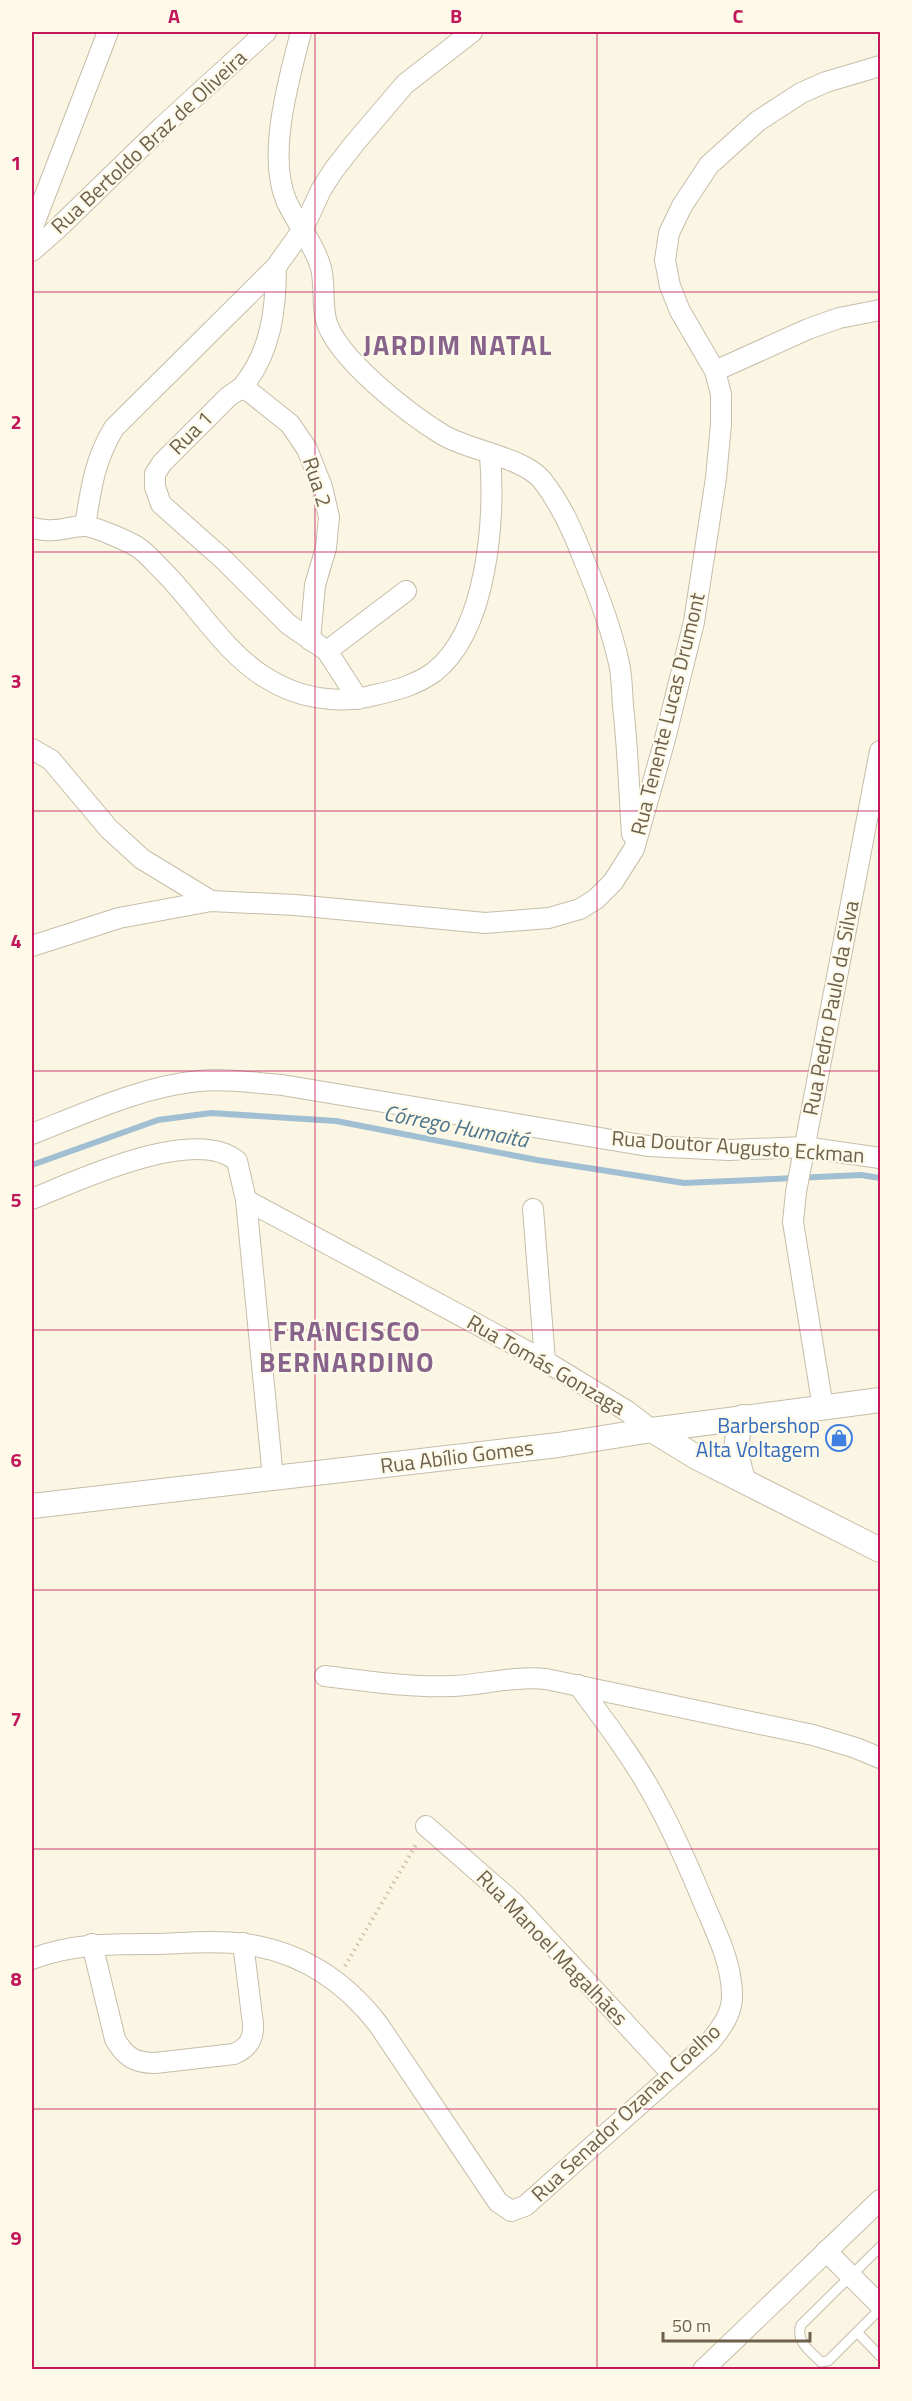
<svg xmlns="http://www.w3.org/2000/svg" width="912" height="2401" viewBox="0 0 912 2401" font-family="'Titillium Web',sans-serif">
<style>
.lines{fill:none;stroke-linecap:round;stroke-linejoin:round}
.stream{stroke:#a1bfd2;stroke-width:6}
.building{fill:#e7d6b8;stroke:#ddc69f;stroke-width:1.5}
.service-casing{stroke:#c7bda9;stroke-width:11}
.minor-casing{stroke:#c7bda9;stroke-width:22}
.tertiary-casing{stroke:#c7bda9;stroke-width:26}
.path{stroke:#d1bfa1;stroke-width:4;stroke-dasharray:1.5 4.5;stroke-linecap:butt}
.service{stroke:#fff;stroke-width:9}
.minor{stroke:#fff;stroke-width:20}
.tertiary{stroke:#fff;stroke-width:24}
.grid{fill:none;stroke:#c2185b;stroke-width:1.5;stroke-opacity:0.55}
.labels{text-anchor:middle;stroke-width:4.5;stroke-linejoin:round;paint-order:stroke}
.street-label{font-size:21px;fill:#6f614c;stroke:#fdfae9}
.shop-label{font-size:21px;fill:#366cbe;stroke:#fdfae9;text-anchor:end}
.water-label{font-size:22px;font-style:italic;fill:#4e748d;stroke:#fdfae9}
.district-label{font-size:27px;font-weight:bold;letter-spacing:1.5px;fill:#88648c;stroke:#fdfae9}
.neatline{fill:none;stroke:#c2185b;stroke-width:2}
.grid-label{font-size:20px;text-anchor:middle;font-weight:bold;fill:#c2185b}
</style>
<rect width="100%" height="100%" fill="#faf6e3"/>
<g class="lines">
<!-- stream -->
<polyline class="stream" points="32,1165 158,1120 211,1113 336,1121 537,1160 684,1183 861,1175 880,1178"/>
</g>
<!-- building -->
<polygon class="building" points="836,1425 844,1426 842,1450 832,1449"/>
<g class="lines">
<defs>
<g id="service">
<path d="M880 2247 801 2325C795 2341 810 2351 821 2362L828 2361 880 2309"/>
<polyline points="858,2333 880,2356"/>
</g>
<g id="minor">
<path d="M301 32C289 79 267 154 286 200 296 223 314 243 321 268 325 284 322 303 326 320 336 358 410 415 443 435 470 451 523 457 542 480 561 504 573 531 584 560 598 593 611 628 619 663 622 677 622 692 623 706 628 749 629 792 632 834"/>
<polyline points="32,229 108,32"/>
<polyline points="32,251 57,229 162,127 266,32"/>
<path d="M276 267C276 309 271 352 243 386 239 390 233 393 228 397L162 463 155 474V487L161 504 223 559 288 624 327 651 358 699"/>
<polyline points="715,371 808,329 839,318 880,310"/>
<polyline points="241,388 250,392 290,424 307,449 322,487 329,517 326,548 315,585 310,640"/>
<path d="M85 526C91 489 94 461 114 428L276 267 303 229 321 190 333 171 354 144 405 84 472 32"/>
<path d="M32 528C39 529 47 531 54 530 64 530 76 525 86 526 98 528 125 540 136 546 146 552 155 563 163 571 196 604 224 651 263 676 297 698 336 705 375 695 397 690 416 685 434 672 488 630 495 518 490 455"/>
<polyline points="327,651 406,591"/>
<polyline points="32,749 51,760 109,829 142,859 211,901"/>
<polyline points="32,946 119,918 211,901 295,905 485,923 549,918 580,909 596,899 613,882 634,849 664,743 694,622 716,478 721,424 721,394 715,371 680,311 670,286 665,260 669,233 682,206 709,165 758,121 801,93 826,82 880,66"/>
<path d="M32 1134C83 1114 143 1086 199 1081 226 1078 254 1083 282 1085L648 1146 729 1150 804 1147 880 1158"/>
<path d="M32 1199C77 1181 194 1125 237 1161L246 1200 273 1478"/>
<polyline points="246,1200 545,1361 627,1411 652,1430"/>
<polyline points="533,1209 545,1361"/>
<polyline points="823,1408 793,1222 796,1192 880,751"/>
<path d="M325 1676C367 1681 411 1688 454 1686 486 1684 514 1676 546 1679L813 1735 856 1748 880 1758"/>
<polyline points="426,1826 513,1902 673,2075"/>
<path d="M92 1944 115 2039C125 2057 135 2063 155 2063L234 2054C248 2048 254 2039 253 2024L243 1943"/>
<path d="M32 1959C74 1943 113 1944 158 1944 186 1943 217 1940 245 1944 301 1952 344 1980 378 2024L498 2202 511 2211 525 2206 710 2042C722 2027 733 2013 732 1993 731 1962 717 1934 705 1906 691 1872 677 1839 659 1806 637 1763 607 1724 578 1685"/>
<polyline points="826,2251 880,2305"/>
<polyline points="703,2370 880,2200"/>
</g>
<g id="tertiary">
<polyline points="652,1430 696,1457 880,1550"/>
<path d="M743 1479C735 1456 734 1440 743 1417"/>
<polyline points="32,1506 558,1445 652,1430 880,1400"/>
</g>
</defs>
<!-- service casing -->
<use href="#service" class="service-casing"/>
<!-- minor casing -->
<use href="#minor" class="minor-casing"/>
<!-- tertiary casing -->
<use href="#tertiary" class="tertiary-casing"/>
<!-- path -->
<polyline class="path" points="345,1966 417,1843"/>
<!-- service -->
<use href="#service" class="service"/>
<!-- minor -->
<use href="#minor" class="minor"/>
<!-- tertiary -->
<use href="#tertiary" class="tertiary"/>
</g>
<!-- grid -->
<path class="grid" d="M315 32V2370M597 32V2370M32 292H880M32 552H880M32 811H880M32 1071H880M32 1330H880M32 1590H880M32 1849H880M32 2109H880"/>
<!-- icons -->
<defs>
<symbol id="shop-ring" viewBox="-11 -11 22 22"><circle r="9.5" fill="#fdfae9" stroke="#3f7fe0" stroke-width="1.5"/><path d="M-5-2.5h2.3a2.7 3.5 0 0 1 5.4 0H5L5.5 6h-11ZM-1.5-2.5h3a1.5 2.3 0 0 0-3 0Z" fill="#3f7fe0"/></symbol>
</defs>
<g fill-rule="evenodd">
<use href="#shop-ring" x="824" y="1423" width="30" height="30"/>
</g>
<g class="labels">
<!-- street labels -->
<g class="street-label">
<text transform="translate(149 142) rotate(-43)" y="7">Rua Bertoldo Braz de Oliveira</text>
<text transform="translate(191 433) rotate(-45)" y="7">Rua 1</text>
<text transform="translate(317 482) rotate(72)" y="7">Rua 2</text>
<text transform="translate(668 714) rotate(-76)" y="7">Rua Tenente Lucas Drumont</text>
<text transform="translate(831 1008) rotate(-79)" y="7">Rua Pedro Paulo da Silva</text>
<text transform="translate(738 1147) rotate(4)" y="7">Rua Doutor Augusto Eckman</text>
<text transform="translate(546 1365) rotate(30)" y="7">Rua Tomás Gonzaga</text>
<text transform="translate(457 1457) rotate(-7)" y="7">Rua Abílio Gomes</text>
<text transform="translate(552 1948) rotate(46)" y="7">Rua Manoel Magalhães</text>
<text transform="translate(626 2113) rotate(-43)" y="7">Rua Senador Ozanan Coelho</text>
</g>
<!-- shop labels -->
<g class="shop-label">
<text x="820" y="1433">Barbershop<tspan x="820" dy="24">Alta Voltagem</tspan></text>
</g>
<!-- water labels -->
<g class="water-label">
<text transform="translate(456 1126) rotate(11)" y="8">Córrego Humaitá</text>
</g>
<!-- district labels -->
<g class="district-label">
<text x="458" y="355">JARDIM NATAL</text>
<text x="347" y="1341">FRANCISCO<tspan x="347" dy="31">BERNARDINO</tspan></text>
</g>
</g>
<!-- border -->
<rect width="912" height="2401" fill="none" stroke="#fdfae9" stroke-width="66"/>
<!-- scale -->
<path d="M663 2332v9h147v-9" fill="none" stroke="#6f614c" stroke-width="3"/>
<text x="672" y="2332" font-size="18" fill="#6f614c" stroke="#fdfae9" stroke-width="4.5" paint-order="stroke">50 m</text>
<rect x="33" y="33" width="846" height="2335" class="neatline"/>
<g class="grid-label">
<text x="174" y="23">A</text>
<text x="456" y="23">B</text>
<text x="738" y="23">C</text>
<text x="16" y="170">1</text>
<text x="16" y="429">2</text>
<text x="16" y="688">3</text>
<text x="16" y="948">4</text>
<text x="16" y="1207">5</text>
<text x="16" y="1467">6</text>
<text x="16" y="1726">7</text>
<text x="16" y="1986">8</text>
<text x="16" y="2245">9</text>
</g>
</svg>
